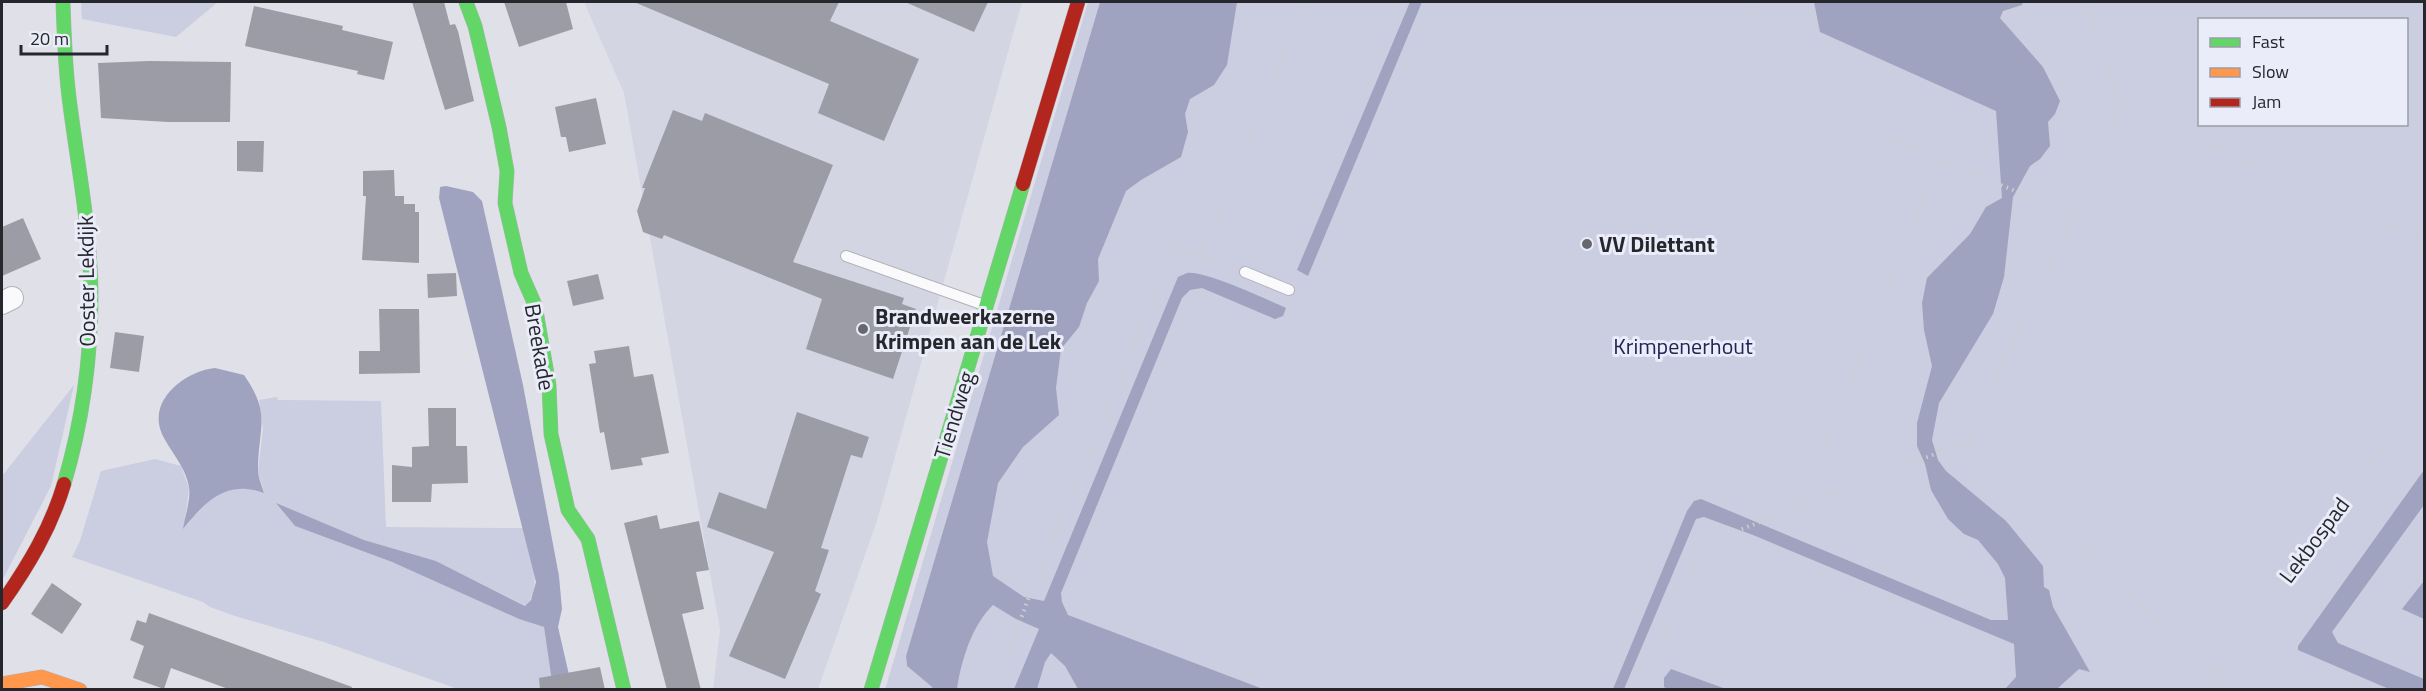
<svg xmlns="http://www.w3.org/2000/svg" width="2426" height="691" viewBox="0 0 2426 691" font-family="'Titillium Web',sans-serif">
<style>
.built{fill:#d3d5e3}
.green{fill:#cbcde0;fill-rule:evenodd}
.water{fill:#a0a3bf}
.building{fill:#9b9ca6}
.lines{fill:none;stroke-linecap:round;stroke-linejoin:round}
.lane-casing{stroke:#b2b3b8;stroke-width:12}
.street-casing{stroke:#b2b3b8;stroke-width:24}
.fast-casing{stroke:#b2b3b8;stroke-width:15}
.slow-casing{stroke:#b2b3b8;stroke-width:15}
.jam-casing{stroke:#b2b3b8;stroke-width:15}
.path{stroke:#cecfd1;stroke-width:4;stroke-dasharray:1.5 4.5;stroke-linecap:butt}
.lane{stroke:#fafafc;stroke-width:10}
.street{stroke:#fafafc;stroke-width:22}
.fast{stroke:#63d668;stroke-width:14}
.slow{stroke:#ff974d;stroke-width:14}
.jam{stroke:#b3261e;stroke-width:14}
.poi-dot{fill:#67686e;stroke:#eaecf9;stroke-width:2}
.labels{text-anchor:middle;stroke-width:6;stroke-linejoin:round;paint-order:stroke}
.poi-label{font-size:22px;font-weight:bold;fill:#26272c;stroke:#eaecf9;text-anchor:start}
.street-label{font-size:22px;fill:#26272c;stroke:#eaecf9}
.park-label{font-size:22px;fill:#232454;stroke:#eaecf9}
</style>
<rect width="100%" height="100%" fill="#e0e1e8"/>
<!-- built -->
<polygon class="built" points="584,2 1022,2 877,521 818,689 713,689 720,629 624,93"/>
<!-- green -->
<g class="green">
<polygon points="81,2 218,2 176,37 82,19"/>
<polygon points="1088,2 1100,2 906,656 907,666 932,687 932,689 885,690"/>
<path d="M1137 2H2424V689L941 690 948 634ZM2200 20H2406V124H2200Z"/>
<polygon points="74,385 51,486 2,581 2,476"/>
<path d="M277 397 278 400 381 401 386 527 523 528C529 552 544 584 526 606L436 561 364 540 277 504 295 526 392 562 519 619 544 627 553 689H458L324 642 235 616 210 607 203 602 72 557 80 541 101 471 155 459 181 466 189 488 184 528C200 509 222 482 251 488 255 489 260 491 264 492L258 472 263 428 259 400Z"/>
</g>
<!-- water -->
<g class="water">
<path d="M1100 2H1237L1227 65 1214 85 1190 99 1185 114 1188 132 1181 157 1141 180 1126 191 1098 259 1099 281 1087 303 1079 327 1061 349 1056 388 1059 415 1023 447 998 483 987 542 993 576 1024 597 1044 601 1178 277C1181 276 1184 274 1187 273 1204 270 1268 300 1286 308L1283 316 1275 319 1202 288 1190 290 1182 298 1061 593 1062 602 1068 615 1263 689H1078L1065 666 1051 653 1045 662 1037 689H1014L1039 629 1016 619 993 605C972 625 961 661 957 689H932V687L907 666 906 656Z"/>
<polygon points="1410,2 1422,2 1308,276 1297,270"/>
<polygon points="1814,2 2023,2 2022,5 2003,11 2000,18 2043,67 2060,101 2055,114 2048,122 2050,146 2040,159 2030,166 2013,197 2004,277 1993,314 1939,403 1932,440 1938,460 1946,471 2006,521 2043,566 2044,587 2049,590 2053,607 2090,672 2079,669 2057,689 2005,689 2016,677 2014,644 1753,535 1704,517 1696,519 1624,689 1613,689 1687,511 1694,501 1701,499 1991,620 2008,620 2005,578 1998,564 1978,540 1964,534 1948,519 1931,490 1925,464 1917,446 1917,423 1932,366 1924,330 1922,303 1927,278 1970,234 1986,207 2002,198 1996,111 1820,32"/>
<polygon points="446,186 473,192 482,201 523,385 559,576 562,609 558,627 570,679 553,689 544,627 519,619 392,562 295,526 276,503 364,540 436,561 525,606 531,600 536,582 439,198 440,187"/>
<path d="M215 368 244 375C272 415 258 427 258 470 258 477 262 486 264 493 226 479 206 501 183 529 185 516 191 499 189 487 186 467 170 451 162 434 147 400 185 371 215 368Z"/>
<polygon points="2424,470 2424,505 2332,632 2338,643 2424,679 2424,689 2389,689 2298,650 2298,646"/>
<polygon points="2424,581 2424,619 2402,609"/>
<polygon points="1671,669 1726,689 1668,689 1664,687 1664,678"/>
</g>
<!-- building -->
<g class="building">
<polygon points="412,2 444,2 450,25 455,24 458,31 474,101 445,110"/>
<polygon points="504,2 566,2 573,29 519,47"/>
<polygon points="634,2 839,2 830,21 919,59 884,141 818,113 829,84"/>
<polygon points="905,2 988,2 974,32"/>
<polygon points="254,6 343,26 342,30 393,42 384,80 357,74 358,71 245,46"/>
<polygon points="149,61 231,62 230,122 168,122 101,118 98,63"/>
<polygon points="596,98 606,144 569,152 566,137 561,137 555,107"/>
<polygon points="673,110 702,121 705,113 833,165 793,262 904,298 902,304 916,309 893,379 806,349 822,299 664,235 662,239 643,232 637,211 645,188 642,188"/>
<polygon points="237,141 264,141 263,172 237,171"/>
<polygon points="394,170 395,196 404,196 404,204 415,204 415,212 419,212 419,263 362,260 366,196 363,196 363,171"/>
<polygon points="23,218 41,259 2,276 2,227"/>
<polygon points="456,273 457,296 428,298 427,274"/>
<polygon points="598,274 604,299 573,306 567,281"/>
<polygon points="379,309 419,309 420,373 359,374 359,351 380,351"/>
<polygon points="115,332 144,336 139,372 110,368"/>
<polygon points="629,346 634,377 653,374 669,453 641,458 643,465 611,470 604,432 600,433 589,364 596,363 594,351"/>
<polygon points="428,408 456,408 456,446 467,446 468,483 432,484 431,502 392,502 392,465 412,467 412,447 429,446"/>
<polygon points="797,412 869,437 862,458 851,455 821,548 829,550 815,591 821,594 785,679 729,656 774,552 707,527 719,492 766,509"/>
<polygon points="657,515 660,529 699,521 709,570 696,572 704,609 682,614 701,690 667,690 647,614 624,523"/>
<polygon points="52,583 82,604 62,634 31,614"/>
<polygon points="149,613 352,687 351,690 231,690 171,668 164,689 133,678 144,646 130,640 137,620 146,623"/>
<polygon points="600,667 605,690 540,690 539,678"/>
</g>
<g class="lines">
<defs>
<g id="lane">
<polyline points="846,256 984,305"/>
<polyline points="1245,272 1289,290"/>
</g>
<polyline id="street" points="2,303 12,298"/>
<g id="fast">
<path d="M63 2C64 34 65 65 69 97 77 163 91 229 91 296 91 360 82 423 64 484"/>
<polyline points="466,2 475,26 499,127 507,171 505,203 521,273 535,305 549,385 551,434 568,510 588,539 624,690"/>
<polyline points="871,690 1023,184"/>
</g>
<polyline id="slow" points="2,684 42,677 80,690"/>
<g id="jam">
<polyline points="1023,184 1078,2"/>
<path d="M2 603C28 566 51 528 64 484"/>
</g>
</defs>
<!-- lane casing -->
<use href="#lane" class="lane-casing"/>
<!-- street casing -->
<use href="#street" class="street-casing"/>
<!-- fast casing -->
<use href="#fast" class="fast-casing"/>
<!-- slow casing -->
<use href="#slow" class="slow-casing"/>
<!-- jam casing -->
<use href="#jam" class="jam-casing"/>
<!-- path -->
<g class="path">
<polyline points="2086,2 2121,105 2074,215 1966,442 2231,690"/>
<polyline points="1752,11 1800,100 1940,160 1800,506"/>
<polyline points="1735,24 1752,11 1756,2"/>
<polyline points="2121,105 2424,241"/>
<polyline points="1940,160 2074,215"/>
<polyline points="1137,231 1174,246"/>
<polyline points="1202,255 1306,2"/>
<polyline points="2086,552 2105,528"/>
<polyline points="995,690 1031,591 1174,246 1229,265"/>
<polyline points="1643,690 1701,549 1719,538 1966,442"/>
<polyline points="2204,690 2424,391"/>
</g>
<!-- lane -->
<use href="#lane" class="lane"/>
<!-- street -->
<use href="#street" class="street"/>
<!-- fast -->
<use href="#fast" class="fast"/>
<!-- slow -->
<use href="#slow" class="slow"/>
<!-- jam -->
<use href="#jam" class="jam"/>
</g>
<!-- markers -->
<g class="poi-dot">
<circle cx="1587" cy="244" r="6"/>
<circle cx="863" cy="329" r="6"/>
</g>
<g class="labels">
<!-- poi labels -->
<g class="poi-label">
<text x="1599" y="252">VV Dilettant</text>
<text x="875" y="324">Brandweerkazerne<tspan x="875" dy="25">Krimpen aan de Lek</tspan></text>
</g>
<!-- street labels -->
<g class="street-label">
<text transform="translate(86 281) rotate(-91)" y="8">Ooster Lekdijk</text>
<text transform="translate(540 347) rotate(80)" y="8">Breekade</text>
<text transform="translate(954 415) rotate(-73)" y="8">Tiendweg</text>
<text transform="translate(2314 540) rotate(-53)" y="8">Lekbospad</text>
</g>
<!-- park labels -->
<g class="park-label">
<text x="1683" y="354">Krimpenerhout</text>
</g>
</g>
<!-- border -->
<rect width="2426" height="691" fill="none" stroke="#26272c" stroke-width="6"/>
<!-- legend -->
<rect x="2198" y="18" width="210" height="108" fill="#eaecf9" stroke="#9c9da7" stroke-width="1.5"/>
<rect x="2210" y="38" width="30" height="9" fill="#63d668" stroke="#9c9da7" stroke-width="1.5"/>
<text x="2252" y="48" font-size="18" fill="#26272c">Fast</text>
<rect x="2210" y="68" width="30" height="9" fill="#ff974d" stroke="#9c9da7" stroke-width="1.5"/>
<text x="2252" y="78" font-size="18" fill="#26272c">Slow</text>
<rect x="2210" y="98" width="30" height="9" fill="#b3261e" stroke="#9c9da7" stroke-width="1.5"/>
<text x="2252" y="108" font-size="18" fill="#26272c">Jam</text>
<!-- scale -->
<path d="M21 45v9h86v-9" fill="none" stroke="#26272c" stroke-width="3"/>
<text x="30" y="45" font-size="18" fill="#26272c" stroke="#eaecf9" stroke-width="4.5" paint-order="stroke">20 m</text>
</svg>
